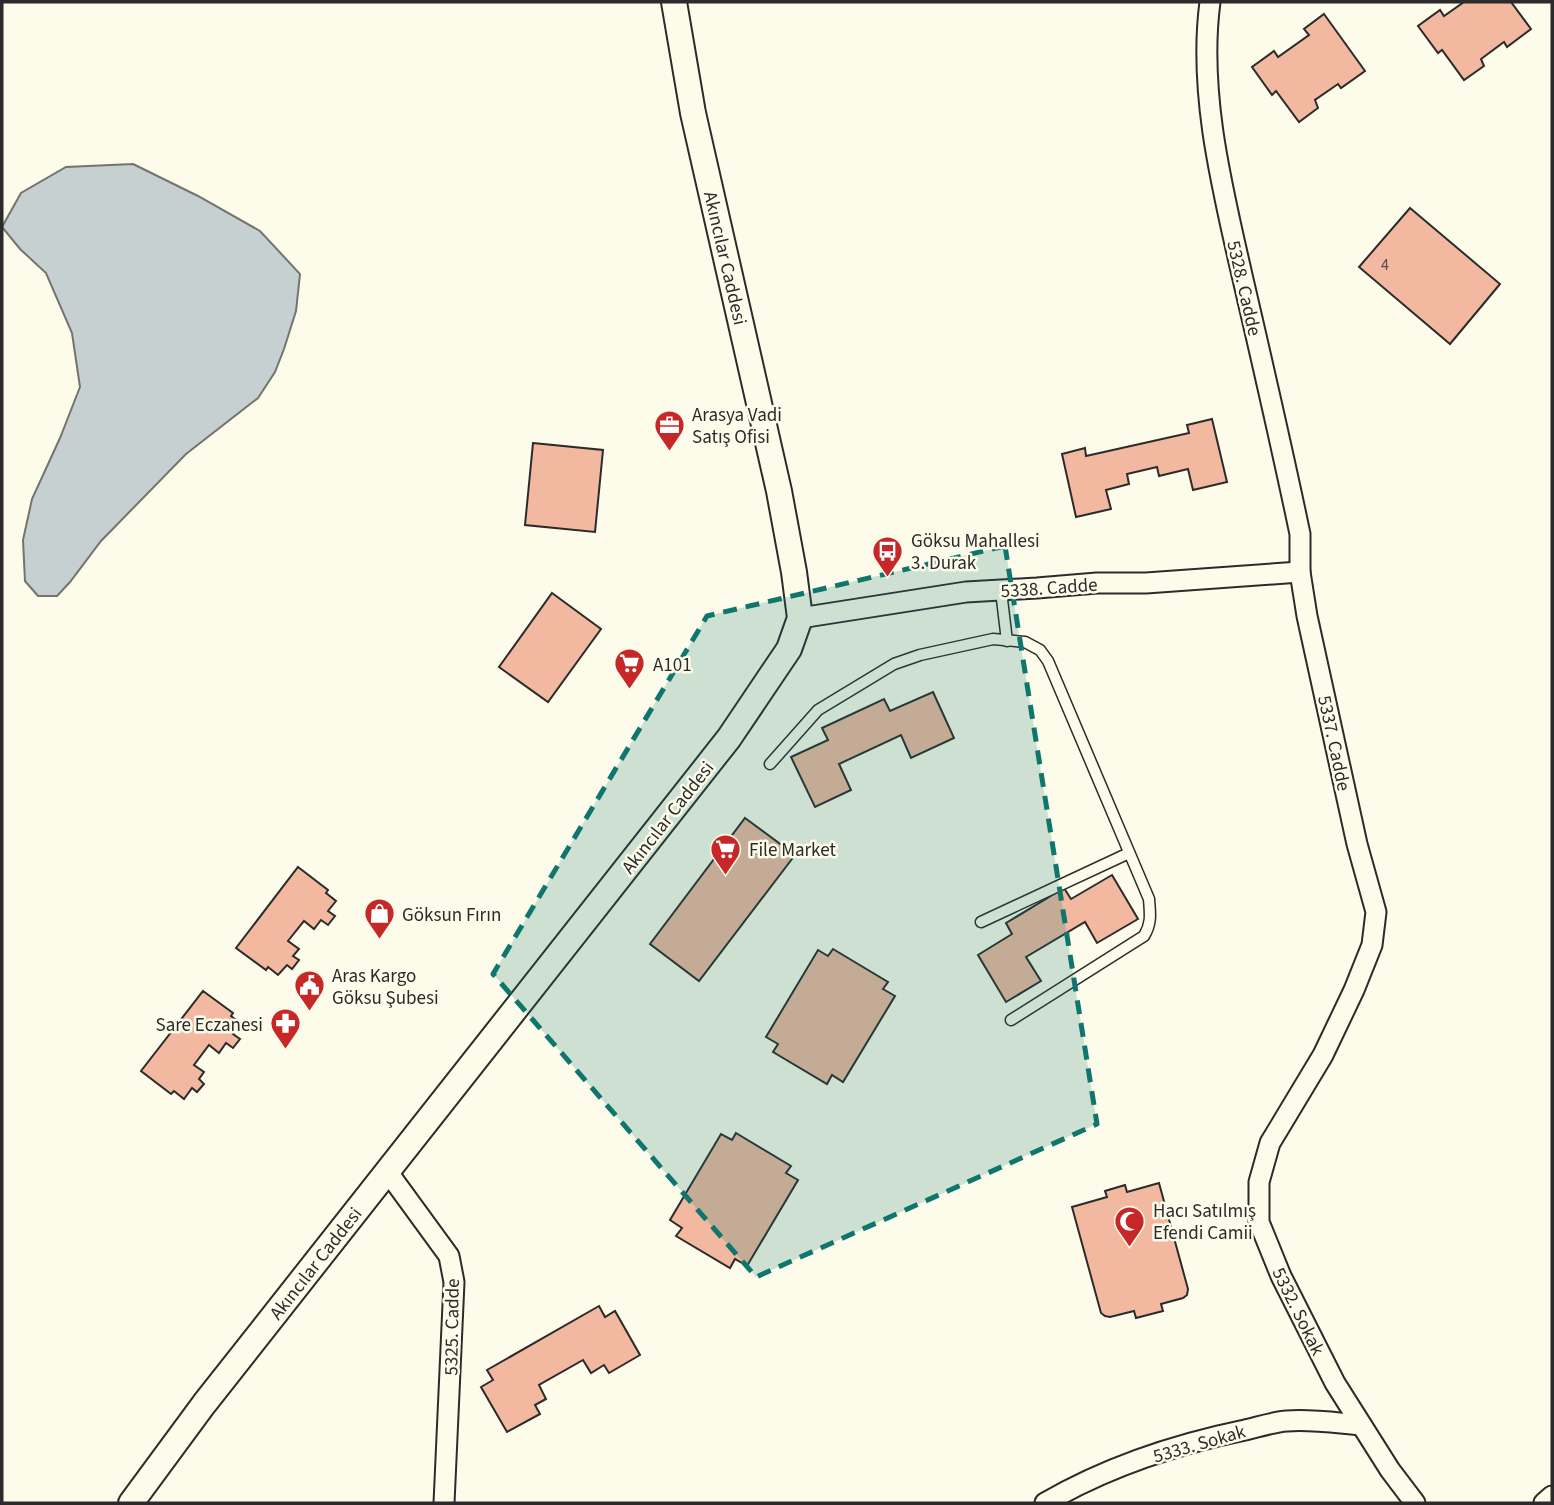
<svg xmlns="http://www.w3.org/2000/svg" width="1554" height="1505" viewBox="0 0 1554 1505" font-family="'Source Sans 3',sans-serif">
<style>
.water{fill:#c7d0d0;stroke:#74746e;stroke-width:2}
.building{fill:#f2b8a0;stroke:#2b2b2b;stroke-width:2}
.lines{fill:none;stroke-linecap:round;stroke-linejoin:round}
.service-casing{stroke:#2b2b2b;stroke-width:13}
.minor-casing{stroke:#2b2b2b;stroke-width:23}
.tertiary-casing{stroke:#2b2b2b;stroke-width:28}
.service{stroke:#fdfbea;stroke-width:10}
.minor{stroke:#fdfbea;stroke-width:19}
.tertiary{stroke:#fdfbea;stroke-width:24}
.marked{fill:#0f766e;fill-opacity:0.2;stroke:#0f766e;stroke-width:5;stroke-dasharray:14 9;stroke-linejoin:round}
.labels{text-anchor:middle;stroke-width:5;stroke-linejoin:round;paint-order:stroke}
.number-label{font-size:16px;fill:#5d4e48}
.street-label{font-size:19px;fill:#2b2b2b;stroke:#fdfbea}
.poi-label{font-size:19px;fill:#2b2b2b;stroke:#fdfbea;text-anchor:start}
</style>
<rect width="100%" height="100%" fill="#fdfbea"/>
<!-- water -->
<polygon class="water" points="133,164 198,196 260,231 300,274 296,311 284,349 275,372 258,398 186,454 101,541 70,582 57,596 38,596 25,581 23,540 32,499 60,438 80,387 72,333 46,273 20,249 2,227 21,193 66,167"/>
<!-- building -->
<g class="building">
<polygon points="1464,2 1511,2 1531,29 1507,47 1504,42 1481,59 1484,66 1464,80 1442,50 1438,53 1418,26 1440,10 1444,16"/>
<polygon points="1324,14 1365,71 1341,88 1338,84 1315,100 1318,108 1299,122 1276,91 1272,95 1252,67 1274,51 1278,57 1309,35 1304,29"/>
<polygon points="1410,208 1500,284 1450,344 1359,267"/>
<polygon points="1212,419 1227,482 1193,490 1188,469 1159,476 1157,467 1127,474 1129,484 1106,490 1111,509 1076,517 1062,454 1085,448 1086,456 1189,433 1187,425"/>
<polygon points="533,443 603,450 595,532 525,525"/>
<polygon points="552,593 601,629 548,702 499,667"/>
<polygon points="933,692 954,738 911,758 901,735 839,764 851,790 815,807 791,757 828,740 822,728 884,699 890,711"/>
<polygon points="745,818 795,855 699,981 650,944"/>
<polygon points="298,867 328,890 326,893 336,901 328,911 335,916 328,925 321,920 314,929 304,921 288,941 299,949 293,956 299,960 292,969 287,965 278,975 268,967 266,970 236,948"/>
<polygon points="1112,875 1138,919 1097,943 1085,922 1026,957 1041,981 1006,1002 978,955 1012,934 1006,923 1064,888 1071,899"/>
<polygon points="833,949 888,982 883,989 895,996 843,1082 832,1075 827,1084 773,1052 778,1044 766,1037 818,950 828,956"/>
<polygon points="203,991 233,1013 231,1016 241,1024 233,1034 240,1039 233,1048 226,1043 219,1053 209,1045 194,1065 204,1072 199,1079 204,1084 197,1092 192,1088 184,1099 174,1091 171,1094 141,1071"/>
<polygon points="736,1133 791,1166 786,1173 798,1180 747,1266 735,1259 730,1268 676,1236 682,1228 670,1220 721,1134 732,1140"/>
<polygon points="1159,1183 1188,1289 1187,1295 1183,1298 1161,1304 1163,1311 1136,1318 1134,1311 1110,1317 1105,1316 1101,1313 1072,1207 1107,1197 1105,1191 1125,1185 1127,1192"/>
<polygon points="599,1306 605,1317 615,1311 640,1355 609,1373 604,1365 591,1373 583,1360 539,1385 546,1399 535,1405 540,1414 507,1432 481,1387 493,1380 487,1370"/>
</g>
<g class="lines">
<defs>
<g id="service">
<polyline points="1001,591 1007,641"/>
<path d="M770 764 818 710 894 664 920 655 993 639 1025 642 1040 650 1048 661 1149 899C1150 913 1152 923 1144 936L1011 1020"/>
<polyline points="981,922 1129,853"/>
</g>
<g id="minor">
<path d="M1210 2C1198 92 1222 187 1242 275 1262 361 1282 448 1300 534V572L1307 616 1357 844 1376 912 1372 945 1354 990 1323 1055 1270 1143 1259 1182V1222L1281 1276 1335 1383 1390 1470 1415 1503"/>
<polyline points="800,618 966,592 1037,588 1097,583 1146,583 1300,572"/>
<polyline points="387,1171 449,1256 454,1282 444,1503"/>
<path d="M1045 1503C1105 1468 1177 1444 1245 1430 1258 1427 1273 1422 1287 1421 1311 1419 1337 1423 1361 1425"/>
<polyline points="1544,1503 1552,1496"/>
</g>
<polyline id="tertiary" points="131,1503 204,1404 729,738 789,649 800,618 794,572 779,491 693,113 674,2"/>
</defs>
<!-- service casing -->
<use href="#service" class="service-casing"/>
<!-- minor casing -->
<use href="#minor" class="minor-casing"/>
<!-- tertiary casing -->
<use href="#tertiary" class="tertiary-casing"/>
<!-- service -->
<use href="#service" class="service"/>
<!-- minor -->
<use href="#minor" class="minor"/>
<!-- tertiary -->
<use href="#tertiary" class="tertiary"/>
</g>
<!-- marked area -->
<path class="marked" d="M1005 546 1097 1124 756 1277 493 974 707 616Z"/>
<!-- icons -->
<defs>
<symbol id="office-pin" viewBox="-11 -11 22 30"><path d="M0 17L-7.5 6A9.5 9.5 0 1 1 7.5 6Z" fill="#c62828" stroke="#fdfbea"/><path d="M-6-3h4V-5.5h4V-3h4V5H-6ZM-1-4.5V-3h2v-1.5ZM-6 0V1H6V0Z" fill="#fff"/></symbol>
<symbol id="bus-pin" viewBox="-11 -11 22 30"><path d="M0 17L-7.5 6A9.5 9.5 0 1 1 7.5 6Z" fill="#c62828" stroke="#fdfbea"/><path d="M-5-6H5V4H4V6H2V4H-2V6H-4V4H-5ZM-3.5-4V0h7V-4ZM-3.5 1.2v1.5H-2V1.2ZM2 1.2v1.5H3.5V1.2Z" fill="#fff"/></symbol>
<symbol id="supermarket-pin" viewBox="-11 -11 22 30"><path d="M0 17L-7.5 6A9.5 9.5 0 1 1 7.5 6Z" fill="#c62828" stroke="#fdfbea"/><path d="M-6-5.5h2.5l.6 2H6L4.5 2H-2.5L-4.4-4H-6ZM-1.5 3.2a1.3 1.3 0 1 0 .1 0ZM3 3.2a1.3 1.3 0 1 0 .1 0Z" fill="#fff"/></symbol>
<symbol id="shop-pin" viewBox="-11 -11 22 30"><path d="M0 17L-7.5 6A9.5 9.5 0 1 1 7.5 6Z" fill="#c62828" stroke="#fdfbea"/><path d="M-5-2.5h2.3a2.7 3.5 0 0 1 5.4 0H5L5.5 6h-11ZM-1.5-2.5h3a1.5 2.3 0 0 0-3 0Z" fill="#fff"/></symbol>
<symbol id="civic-pin" viewBox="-11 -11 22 30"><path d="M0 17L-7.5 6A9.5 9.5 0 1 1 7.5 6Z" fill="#c62828" stroke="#fdfbea"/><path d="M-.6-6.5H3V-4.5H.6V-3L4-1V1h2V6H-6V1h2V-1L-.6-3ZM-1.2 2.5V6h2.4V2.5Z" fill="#fff"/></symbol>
<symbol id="pharmacy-pin" viewBox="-11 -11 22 30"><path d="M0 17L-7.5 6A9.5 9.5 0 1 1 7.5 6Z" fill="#c62828" stroke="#fdfbea"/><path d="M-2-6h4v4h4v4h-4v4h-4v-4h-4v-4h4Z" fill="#fff"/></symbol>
<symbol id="mosque-pin" viewBox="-11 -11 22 30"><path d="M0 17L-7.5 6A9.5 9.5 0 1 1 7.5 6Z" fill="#c62828" stroke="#fdfbea"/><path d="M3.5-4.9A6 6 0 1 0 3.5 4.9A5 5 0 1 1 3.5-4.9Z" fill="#fff"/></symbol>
</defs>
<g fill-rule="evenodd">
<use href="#office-pin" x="652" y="408" width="35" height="47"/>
<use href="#bus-pin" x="870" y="534" width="35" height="47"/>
<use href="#supermarket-pin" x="612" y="646" width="35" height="47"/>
<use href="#supermarket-pin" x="708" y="832" width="35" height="47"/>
<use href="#shop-pin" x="362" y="896" width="35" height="47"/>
<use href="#civic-pin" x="292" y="968" width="35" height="47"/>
<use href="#pharmacy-pin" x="268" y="1006" width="35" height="47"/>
<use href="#mosque-pin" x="1112" y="1204" width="35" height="47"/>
</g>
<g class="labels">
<!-- number labels -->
<g class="number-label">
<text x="1385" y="270">4</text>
</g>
<!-- street labels -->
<g class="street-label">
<text transform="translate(726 258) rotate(77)" y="7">Akıncılar Caddesi</text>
<text transform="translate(1245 288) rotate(77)" y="7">5328. Cadde</text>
<text transform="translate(1049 587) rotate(-4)" y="7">5338. Cadde</text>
<text transform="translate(1335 743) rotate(78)" y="7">5337. Cadde</text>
<text transform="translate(667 817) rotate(-52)" y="7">Akıncılar Caddesi</text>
<text transform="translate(315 1263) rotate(-52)" y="7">Akıncılar Caddesi</text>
<text transform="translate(1299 1311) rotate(64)" y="7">5332. Sokak</text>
<text transform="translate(451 1327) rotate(-89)" y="7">5325. Cadde</text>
<text transform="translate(1199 1443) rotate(-16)" y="7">5333. Sokak</text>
</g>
<!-- poi labels -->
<g class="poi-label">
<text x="692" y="421">Arasya Vadi<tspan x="692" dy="22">Satış Ofisi</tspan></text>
<text x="911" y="547">Göksu Mahallesi<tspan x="911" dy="22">3. Durak</tspan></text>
<text x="653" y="671">A101</text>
<text x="749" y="856">File Market</text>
<text x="402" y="921">Göksun Fırın</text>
<text x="332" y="982">Aras Kargo<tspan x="332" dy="22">Göksu Şubesi</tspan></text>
<text x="263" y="1031" text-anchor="end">Sare Eczanesi</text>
<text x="1153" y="1217">Hacı Satılmış<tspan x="1153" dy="22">Efendi Camii</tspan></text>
</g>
</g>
<!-- border -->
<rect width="1554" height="1505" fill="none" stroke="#2b2b2b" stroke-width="7"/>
</svg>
